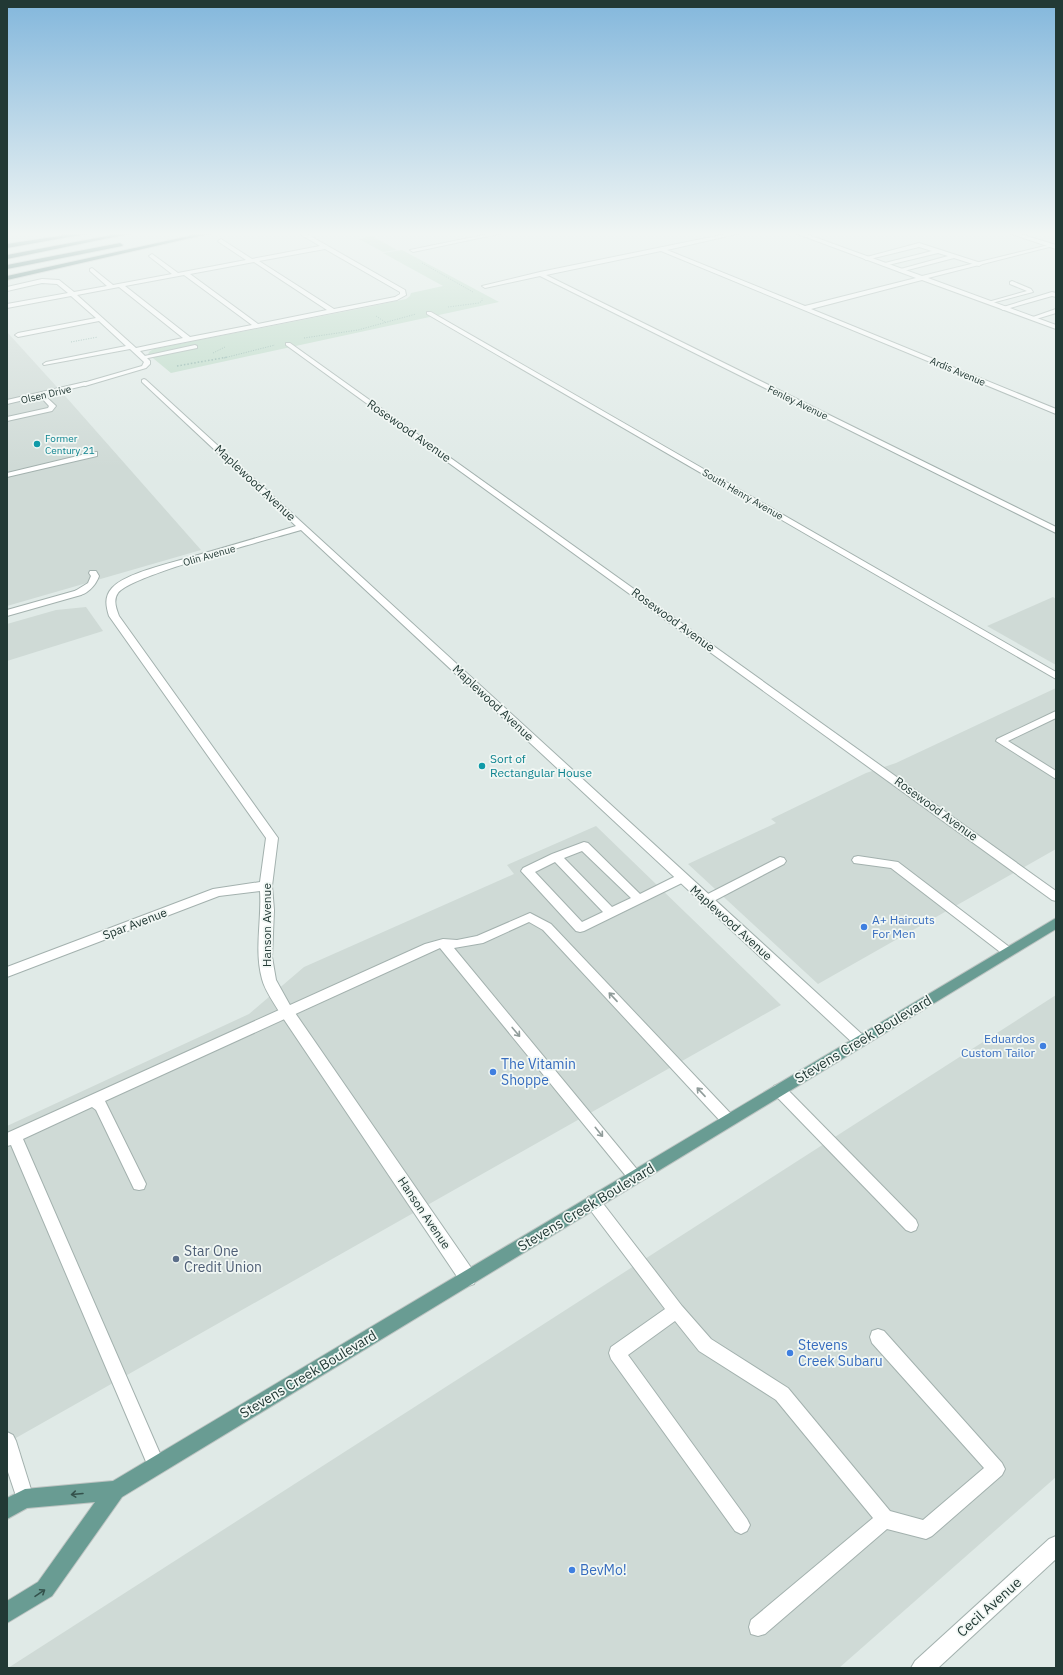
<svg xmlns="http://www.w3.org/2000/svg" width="1063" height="1675" viewBox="0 0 1063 1675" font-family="'IBM Plex Sans',sans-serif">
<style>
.built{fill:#cfdad6}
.green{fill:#bbd9c6}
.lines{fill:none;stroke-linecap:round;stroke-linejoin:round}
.service-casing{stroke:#a3b1ae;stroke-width:2}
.minor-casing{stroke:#a3b1ae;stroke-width:2}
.tertiary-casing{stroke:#a3b1ae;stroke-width:2}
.primary-casing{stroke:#bdc4c2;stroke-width:2}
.motorway-casing{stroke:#bdc4c2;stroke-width:2}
.path-far1{stroke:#83aba2;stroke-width:1;stroke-dasharray:1 1.5;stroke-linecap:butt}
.path{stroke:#83aba2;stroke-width:1.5;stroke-dasharray:1.5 2;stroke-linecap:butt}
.service{fill:#fff;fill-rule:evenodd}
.minor{fill:#fff;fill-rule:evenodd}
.tertiary{fill:#fff;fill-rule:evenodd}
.primary{fill:#699c93;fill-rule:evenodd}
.motorway{fill:#31625d;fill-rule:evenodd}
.oneway{stroke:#909c9a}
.oneway2{stroke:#34524c}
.culture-dot{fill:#0f9aa8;stroke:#f1f7f4;stroke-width:1.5}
.shop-dot{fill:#3f7fe0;stroke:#f1f7f4;stroke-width:1.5}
.service-dot{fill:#5c6f8a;stroke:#f1f7f4;stroke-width:1.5}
.labels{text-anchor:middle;stroke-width:3.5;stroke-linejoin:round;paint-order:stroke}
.far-street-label{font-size:10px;fill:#223935;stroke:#f1f7f4}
.far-culture-label{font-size:10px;fill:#0d838f;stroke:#f1f7f4;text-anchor:start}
.street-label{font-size:12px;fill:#223935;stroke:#f1f7f4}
.culture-label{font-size:12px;fill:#0d838f;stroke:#f1f7f4;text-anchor:start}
.shop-label{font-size:12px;fill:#366cbe;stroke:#f1f7f4;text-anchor:start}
.near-street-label{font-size:14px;fill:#223935;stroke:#f1f7f4}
.near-shop-label{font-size:14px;fill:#366cbe;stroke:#f1f7f4;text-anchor:start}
.near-service-label{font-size:14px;fill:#4e5e75;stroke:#f1f7f4;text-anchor:start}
</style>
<rect width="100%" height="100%" fill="#e0eae7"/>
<!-- built -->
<g class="built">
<polygon points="7,332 66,397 201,550 7,606"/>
<polygon points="1053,597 1056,599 1056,665 987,626"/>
<polygon points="86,607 103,631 7,661 7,624 56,610"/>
<polygon points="1056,688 1056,849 818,984 688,864 776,823 771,819 866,773 896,763"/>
<polygon points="596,826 781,1005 7,1443 7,1126 249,1014 304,967 514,874 507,865"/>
<polygon points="1056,995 1056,1477 839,1668 8,1668"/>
</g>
<!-- green -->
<g class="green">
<polygon points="372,236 397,250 383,252 359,239"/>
<path d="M402 250 499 302 171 373 148 354 150 351 154 349C238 332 322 317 406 299L410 296 411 293 443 286 383 253Z"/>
</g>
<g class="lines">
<defs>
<g id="service">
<polygon points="919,243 981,263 982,264 979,266 954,258 900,272 897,270 948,256 938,253 884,266 881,264 932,251 919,247 866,260 863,258"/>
<polygon points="1012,281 1031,289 1033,292 988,304 988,302 1027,291 1010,284 1010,282"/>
<polygon points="1052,292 1056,293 1056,297 1052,296 1003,310 1000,308"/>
<polygon points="1056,309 1056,313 1033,320 1030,318"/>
<polygon points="195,345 197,346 197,348 143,359 140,357"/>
<polygon points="42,393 56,406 52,411 7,421 7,417 48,408 49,406 39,395"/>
<polygon points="94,452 97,452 97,456 7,477 7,473"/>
<path d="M90 571H96L99 576C96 585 86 597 75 595L74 593 75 591 88 583 91 576 89 573Z"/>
<polygon points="1056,711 1056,718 1008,741 1056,771 1056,779 996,741 997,739"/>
<path d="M584 842 588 843 640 894 678 875H686L688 878 686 881 584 931 580 932 576 931 521 871 523 868 552 854ZM582 851 631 898 612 907 564 858ZM555 862 603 912 582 922 535 872Z"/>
<polygon points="858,856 898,862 1012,949 1014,952 1012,955 1008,956 1004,955 891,868 854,863 852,860 854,857"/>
<polygon points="780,857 784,858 786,861 784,864 710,903 706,904 702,903 700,900 702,897"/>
<polygon points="530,913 551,924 733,1116 735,1120 733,1124 728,1126 723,1124 543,930 529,922 483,943 454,948 640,1173 642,1177 640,1181 635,1183 630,1181 440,948 105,1101 146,1184 144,1189 139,1190 134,1189 96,1110 92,1107 23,1139 165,1465 162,1471 156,1474 150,1471 11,1145 7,1146 7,1133 425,944 443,939 457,940 477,936"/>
<polygon points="779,1084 784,1086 916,1220 918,1225 916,1230 911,1232 906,1230 774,1094 772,1090 774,1086"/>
<polygon points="593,1195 598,1197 682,1306 711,1339 788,1388 890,1511 923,1520 984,1468 872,1343 870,1337 872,1331 878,1329 884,1331 1002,1463 1005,1469 1002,1475 932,1536 926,1539 887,1529 765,1634 758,1636 751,1634 749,1627 751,1620 873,1518 776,1400 699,1351 675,1321 628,1355 747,1519 750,1525 747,1531 741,1534 735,1531 611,1359 609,1353 611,1347 665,1309 588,1207 586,1202 588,1197"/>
<polygon points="7,1432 13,1435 16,1441 34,1499 31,1505 25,1508 19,1505 7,1469"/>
</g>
<g id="minor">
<path d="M298 233H305L405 290 406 295 397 300 140 351 150 361V364L146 368 85 386 82 384 83 383 142 366 144 362 130 349 44 365 43 364 46 362 126 346 99 321 18 337 15 335 18 333 96 318 71 296 7 308V304L68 293 57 284 42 283 7 291V287L42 279 59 280 74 292 107 286 90 271V269L92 268 113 285 172 274 150 257 149 256 152 254 178 273 246 260 219 242 218 241 221 239 252 259 320 246ZM325 249 400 292V294L395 297 334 309 259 261ZM254 262 327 310 258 324 190 274ZM184 275 252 325 190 337 125 286ZM119 287 183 338 136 348 77 295Z"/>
<polygon points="493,233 503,233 413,252 410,250"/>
<polygon points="731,233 741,233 667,250 805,306 916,278 795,233 803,233 922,276 1053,244 1053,246 928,278 1056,325 1056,329 922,280 811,309 1056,409 1056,414 661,251 546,275 1056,527 1056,533 540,276 485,288 482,286 540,272"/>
<polygon points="427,312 431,312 1056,672 1056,679 427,314"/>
<polygon points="286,343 290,343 1056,891 1056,901 1052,900 286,345"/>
<path d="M144 379 146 380 865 1037 867 1041 865 1045 860 1047 855 1045 301 530C271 539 131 575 118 593 113 600 116 608 119 616L278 838 272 886 274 910 272 957 276 980 291 1007 474 1272 476 1278 474 1284 468 1286 462 1284 281 1015C275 1004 265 991 262 979 254 950 262 920 260 891L219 896 7 977V967L213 889 260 882 266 838 109 616C106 606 104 597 112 588 125 573 172 563 191 557 226 547 261 537 296 526L142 382V380Z"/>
<polygon points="78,590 81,591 83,593 81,595 7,616 7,610"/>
<polygon points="1056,1536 1056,1559 938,1668 911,1668 915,1661 1049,1539"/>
</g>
<g id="tertiary">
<polygon points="1009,233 1017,233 1056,245 1056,249"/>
<polygon points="85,382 88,384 87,385 7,404 7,400"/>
</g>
<polygon id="primary" points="1056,918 1056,929 122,1497 52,1596 7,1623 7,1601 38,1582 95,1502 27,1508 7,1519 7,1498 25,1489 113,1481"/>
<g id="motorway">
<polygon points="79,233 91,233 7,248 7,244"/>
<polygon points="123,233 133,233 7,259 7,255"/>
<polygon points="203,233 212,233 7,280 7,276"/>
<polygon points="120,243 123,245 122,246 7,269 7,265"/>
</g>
</defs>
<!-- service casing -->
<use href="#service" class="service-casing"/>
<!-- minor casing -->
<use href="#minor" class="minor-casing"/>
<!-- tertiary casing -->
<use href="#tertiary" class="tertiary-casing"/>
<!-- primary casing -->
<use href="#primary" class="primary-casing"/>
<!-- motorway casing -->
<use href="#motorway" class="motorway-casing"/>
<!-- path-far1 -->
<g class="path-far1">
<polyline points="422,263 473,292"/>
<polyline points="448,307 479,303 482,301 482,298"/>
<polyline points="376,316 385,322"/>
<polyline points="304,338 358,330 416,314"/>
<polyline points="71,342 98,337"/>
<polyline points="213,353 225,347"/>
<polyline points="224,358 275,345"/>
</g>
<!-- path -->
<polyline class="path" points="177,366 228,357"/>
<!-- service -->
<use href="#service" class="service"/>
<!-- minor -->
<use href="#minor" class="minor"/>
<!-- tertiary -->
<use href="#tertiary" class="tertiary"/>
<!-- primary -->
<use href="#primary" class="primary"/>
<!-- motorway -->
<use href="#motorway" class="motorway"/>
</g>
<!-- one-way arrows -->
<defs><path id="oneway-shaft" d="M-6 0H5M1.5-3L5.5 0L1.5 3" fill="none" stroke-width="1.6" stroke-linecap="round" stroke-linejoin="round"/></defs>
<g class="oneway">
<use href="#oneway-shaft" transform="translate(613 997) rotate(-133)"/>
<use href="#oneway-shaft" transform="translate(516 1032) rotate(50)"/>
<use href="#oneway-shaft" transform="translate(701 1092) rotate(-133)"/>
<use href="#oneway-shaft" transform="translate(599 1132) rotate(51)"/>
</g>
<g class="oneway2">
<use href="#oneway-shaft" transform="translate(77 1494) rotate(175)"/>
<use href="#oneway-shaft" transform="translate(40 1593) rotate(-34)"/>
</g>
<!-- sky -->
<linearGradient id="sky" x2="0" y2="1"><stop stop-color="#83b7dc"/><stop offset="0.5" stop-color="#f1f6f4"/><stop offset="1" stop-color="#f1f6f4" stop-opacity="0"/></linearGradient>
<rect width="1063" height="467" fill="url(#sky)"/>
<!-- markers -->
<g class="culture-dot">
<circle cx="37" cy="444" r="4"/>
<circle cx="482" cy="766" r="4"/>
</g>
<g class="shop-dot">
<circle cx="864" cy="927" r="4"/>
<circle cx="1043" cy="1046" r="4"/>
<circle cx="493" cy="1072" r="4"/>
<circle cx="790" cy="1353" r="4"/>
<circle cx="572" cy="1570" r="4"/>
</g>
<circle class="service-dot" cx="176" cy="1259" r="4"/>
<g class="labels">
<!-- far-street labels -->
<g class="far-street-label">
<text transform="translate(958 371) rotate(23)" y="4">Ardis Avenue</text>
<text transform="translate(46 394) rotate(-13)" y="4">Olsen Drive</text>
<text transform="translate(798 402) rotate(26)" y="4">Fenley Avenue</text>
<text transform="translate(743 494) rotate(30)" y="4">South Henry Avenue</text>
<text transform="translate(209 555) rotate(-16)" y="4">Olin Avenue</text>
</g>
<!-- far-culture labels -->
<g class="far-culture-label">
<text x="45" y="442">Former<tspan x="45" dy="12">Century 21</tspan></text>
</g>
<!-- street labels -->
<g class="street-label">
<text transform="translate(409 431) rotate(35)" y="4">Rosewood Avenue</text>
<text transform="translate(255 483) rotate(43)" y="4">Maplewood Avenue</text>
<text transform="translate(673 620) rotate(36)" y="4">Rosewood Avenue</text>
<text transform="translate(493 703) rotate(43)" y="4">Maplewood Avenue</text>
<text transform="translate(936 809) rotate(36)" y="4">Rosewood Avenue</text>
<text transform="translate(731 923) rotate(42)" y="4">Maplewood Avenue</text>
<text transform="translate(135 924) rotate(-21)" y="4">Spar Avenue</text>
<text transform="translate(267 925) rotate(-90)" y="4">Hanson Avenue</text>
<text transform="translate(424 1213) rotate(56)" y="4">Hanson Avenue</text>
</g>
<!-- culture labels -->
<g class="culture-label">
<text x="490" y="763">Sort of<tspan x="490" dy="14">Rectangular House</tspan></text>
</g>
<!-- shop labels -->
<g class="shop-label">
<text x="872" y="924">A+ Haircuts<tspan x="872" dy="14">For Men</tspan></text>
<text x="1035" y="1043" text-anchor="end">Eduardos<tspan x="1035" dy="14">Custom Tailor</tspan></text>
</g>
<!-- near-street labels -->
<g class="near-street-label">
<text transform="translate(863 1039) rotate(-31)" y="5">Stevens Creek Boulevard</text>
<text transform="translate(586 1207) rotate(-31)" y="5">Stevens Creek Boulevard</text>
<text transform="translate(308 1374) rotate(-31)" y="5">Stevens Creek Boulevard</text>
<text transform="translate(989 1607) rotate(-42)" y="5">Cecil Avenue</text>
</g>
<!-- near-shop labels -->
<g class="near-shop-label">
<text x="501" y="1069">The Vitamin<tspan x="501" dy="16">Shoppe</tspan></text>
<text x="798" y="1350">Stevens<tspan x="798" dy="16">Creek Subaru</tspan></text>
<text x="580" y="1575">BevMo!</text>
</g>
<!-- near-service labels -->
<g class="near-service-label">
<text x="184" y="1256">Star One<tspan x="184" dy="16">Credit Union</tspan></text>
</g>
</g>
<!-- border -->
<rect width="1063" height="1675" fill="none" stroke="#223935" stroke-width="16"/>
</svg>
